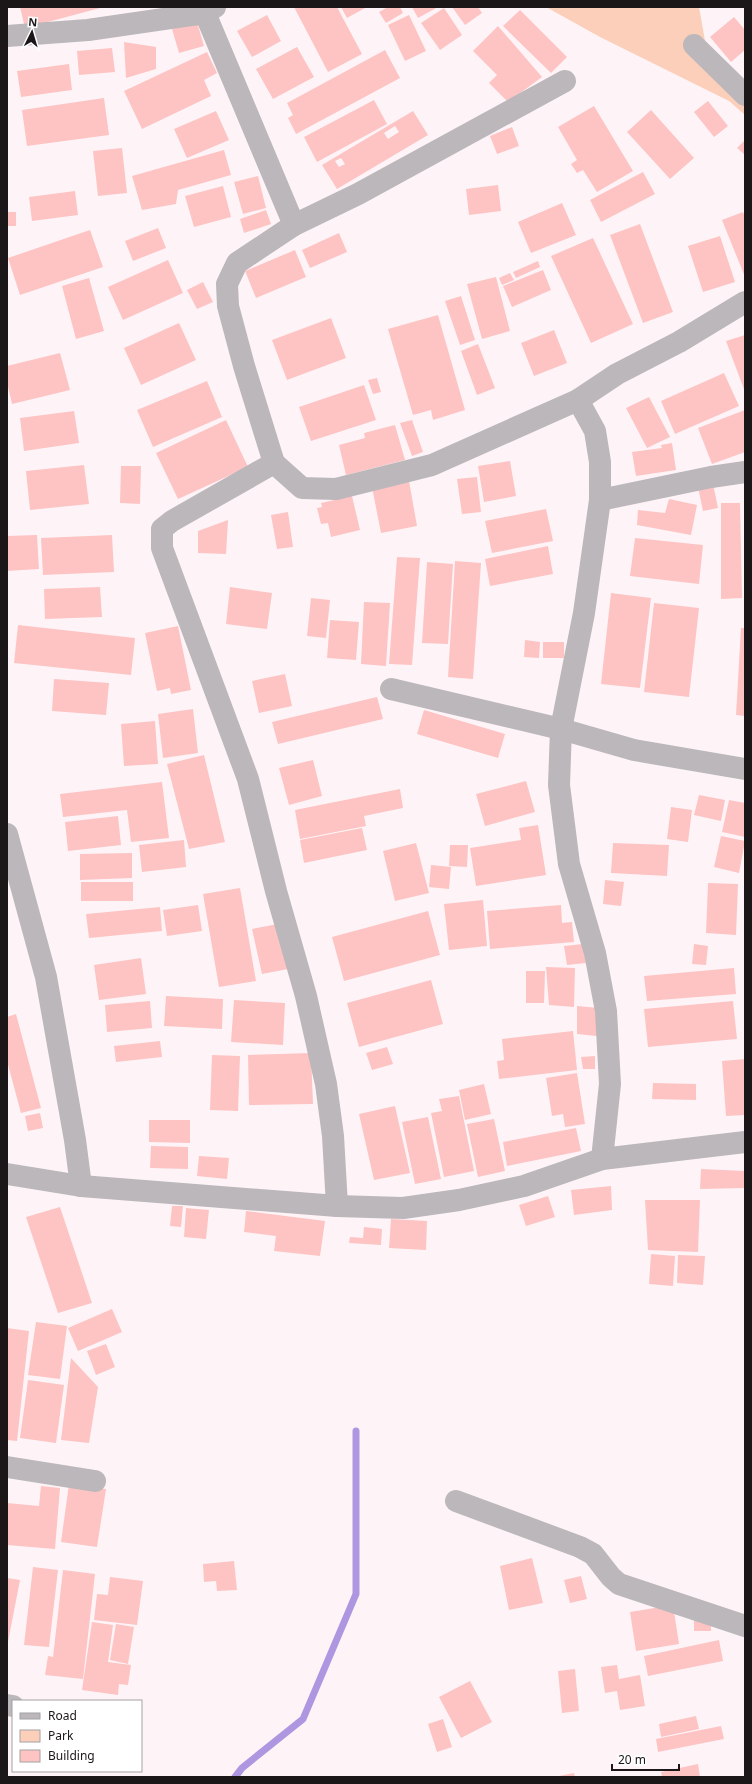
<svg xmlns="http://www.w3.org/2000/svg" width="752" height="1784" viewBox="0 0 752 1784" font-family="'Noto Sans',sans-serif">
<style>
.green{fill:#fccfbb}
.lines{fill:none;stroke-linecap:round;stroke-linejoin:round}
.stream{stroke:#af96e0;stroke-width:7}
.building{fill:#fdc4c3;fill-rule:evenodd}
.street{stroke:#bbb7bb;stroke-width:22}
</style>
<rect width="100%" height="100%" fill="#fef4f8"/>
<!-- green -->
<polygon class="green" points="546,7 699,7 709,63 745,94 745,115 729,101 600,37"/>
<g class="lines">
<!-- stream -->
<polyline class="stream" points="235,1777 242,1768 303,1719 356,1594 356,1431"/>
</g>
<!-- building -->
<g class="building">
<polygon points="20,7 104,7 25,28"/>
<polygon points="294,7 337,7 362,54 328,72"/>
<polygon points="341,7 367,7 347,18"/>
<polygon points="388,7 400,7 403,13 386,23 379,12"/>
<polygon points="412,7 438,7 418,18"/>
<polygon points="452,7 478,7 482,13 465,25"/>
<polygon points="444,8 462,35 440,50 421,23"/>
<polygon points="520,10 567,57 551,73 503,26"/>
<polygon points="267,15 281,41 252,57 237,31"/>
<polygon points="409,15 426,51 405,61 388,25"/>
<polygon points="734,17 745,30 745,50 731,62 710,37"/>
<polygon points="197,22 204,46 179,53 172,29"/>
<polygon points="498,26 542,77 508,102 489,83 497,75 473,51"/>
<polygon points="124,42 156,47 156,69 126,78"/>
<polygon points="297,47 314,77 273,99 256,69"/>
<polygon points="112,48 115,72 79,75 77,51"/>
<polygon points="385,50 400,78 296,134 288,118 293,115 287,103"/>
<polygon points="207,52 217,73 204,80 211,96 142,129 124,91"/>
<polygon points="69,64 72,90 21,97 17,71"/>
<polygon points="104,98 109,135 27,146 22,110"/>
<polygon points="374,100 387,124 317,162 304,137"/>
<polygon points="708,101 728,126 714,137 694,112"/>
<polygon points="594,106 633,171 597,192 583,170 577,173 571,164 577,160 558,127"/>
<polygon points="651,110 694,158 670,179 627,132"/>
<polygon points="216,111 229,140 187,158 174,129"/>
<path d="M413 111 428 135 337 189 322 165ZM395 126 399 132 388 139 384 133ZM341 158 345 164 339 167 335 161Z"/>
<polygon points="512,127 519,146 497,154 490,136"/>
<polygon points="745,140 745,155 737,148"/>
<polygon points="122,148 127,193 98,196 93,151"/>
<polygon points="224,150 231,175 178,190 176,204 142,210 132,176"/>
<polygon points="643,172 655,194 601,222 590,200"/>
<polygon points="258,176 266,208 243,214 234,182"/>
<polygon points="498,185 501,211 469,215 466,189"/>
<polygon points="223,186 231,217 194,227 185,196"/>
<polygon points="75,191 78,215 32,221 29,197"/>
<polygon points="562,203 576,235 531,253 518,222"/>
<polygon points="266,210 271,224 244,233 240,219"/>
<rect x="7" y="212" width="9" height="14"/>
<polygon points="743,212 745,217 745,277 722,220"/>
<polygon points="640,224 673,312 643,323 610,235"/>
<polygon points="158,228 166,248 133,261 125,241"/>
<polygon points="90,230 103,267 20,295 8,258"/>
<polygon points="339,233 347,252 310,268 302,250"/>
<polygon points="720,236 735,282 703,292 688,246"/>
<polygon points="593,238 633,324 591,343 551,256"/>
<polygon points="295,250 306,277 256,298 245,271"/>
<polygon points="168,260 183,293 123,320 108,287"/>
<polygon points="538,261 540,267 516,278 513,272"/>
<polygon points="543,270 551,290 512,307 503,286"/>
<polygon points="510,273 514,280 502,285 499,278"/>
<polygon points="496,277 510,331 482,339 467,284"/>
<polygon points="89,278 104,331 76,339 62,286"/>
<polygon points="203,282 213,302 197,309 187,290"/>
<polygon points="461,296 475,340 460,345 445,301"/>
<polygon points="438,315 465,410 433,420 431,410 413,415 388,329"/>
<polygon points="331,318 346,358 287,380 272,340"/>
<polygon points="179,323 196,360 141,385 124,348"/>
<polygon points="554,330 567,363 534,376 521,343"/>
<polygon points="745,335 745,392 726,341"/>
<polygon points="478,344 495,388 477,395 461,351"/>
<polygon points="60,353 70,390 12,404 7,382 7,366"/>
<polygon points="724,373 739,406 675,434 661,401"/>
<polygon points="377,378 381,392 373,394 368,380"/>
<polygon points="207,381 222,417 153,447 137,410"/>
<polygon points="364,385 376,420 311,441 299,407"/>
<polygon points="649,397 670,437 647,448 626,408"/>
<polygon points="745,410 745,452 712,464 698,428"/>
<polygon points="74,411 79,443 24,451 20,418"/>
<polygon points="226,420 248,467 178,499 156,453"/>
<polygon points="412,420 423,452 412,456 400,423"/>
<polygon points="395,425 405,460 346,475 339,445 365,438 364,433"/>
<polygon points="672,443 676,470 636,476 632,452 662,448 661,445"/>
<polygon points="510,461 516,496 484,502 478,466"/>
<polygon points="84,465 89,504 30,510 26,471"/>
<polygon points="121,466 141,466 140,504 120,503"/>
<polygon points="477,477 481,512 462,514 457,479"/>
<polygon points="409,481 417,526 381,533 372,487"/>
<polygon points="713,484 718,508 703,511 698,487"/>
<polygon points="352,496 360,530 331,537 328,523 321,524 317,508 322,507 321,503"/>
<polygon points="669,499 697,505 691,535 637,525 638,510 665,513"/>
<polygon points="721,503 740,503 742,598 721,599"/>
<polygon points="546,509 553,541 492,553 485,521"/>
<polygon points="288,512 293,547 277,549 271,515"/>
<polygon points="228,520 226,554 198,553 198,531"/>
<polygon points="37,535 39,569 7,571 7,536"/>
<polygon points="112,535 114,572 43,575 41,538"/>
<polygon points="635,538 703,545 699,584 630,576"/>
<polygon points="548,546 553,574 490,586 485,559"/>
<polygon points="397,557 420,558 412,665 389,664"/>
<polygon points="455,561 481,563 473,679 448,677"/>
<polygon points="427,562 453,564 448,644 422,643"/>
<polygon points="100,587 102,617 45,619 44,589"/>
<polygon points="230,587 272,593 267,629 226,624"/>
<polygon points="611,593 651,598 640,688 601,684"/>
<polygon points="311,598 330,600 326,638 307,636"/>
<polygon points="364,602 390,603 386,666 361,664"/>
<polygon points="654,603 699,608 689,697 644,692"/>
<polygon points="330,620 359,622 356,660 327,658"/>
<polygon points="18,625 135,638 131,675 14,663"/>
<polygon points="178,626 191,690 171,694 170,688 157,691 145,633"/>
<polygon points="741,628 745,628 745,716 736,715"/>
<polygon points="525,640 540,642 539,658 524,657"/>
<rect x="543" y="642" width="21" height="16"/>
<polygon points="285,674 292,706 259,713 252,681"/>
<polygon points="54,679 109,683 106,715 52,711"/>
<polygon points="377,697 383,719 278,744 272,722"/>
<polygon points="193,709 198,753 163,758 158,714"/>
<polygon points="424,710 505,734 498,758 417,734"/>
<polygon points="155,721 158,764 124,766 121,724"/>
<polygon points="204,755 225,842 189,849 167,764"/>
<polygon points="313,760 322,796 289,805 279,768"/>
<polygon points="526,781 535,812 485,826 476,794"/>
<polygon points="162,782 169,838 131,842 127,810 63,817 60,794"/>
<polygon points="400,789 403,808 364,816 366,826 300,839 295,810"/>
<polygon points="699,795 725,800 721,821 694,815"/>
<polygon points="729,800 745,803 745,837 722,832"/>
<polygon points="671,807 692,810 688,842 667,839"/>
<polygon points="118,816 121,845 68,851 65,822"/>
<polygon points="538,825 546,875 476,886 470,848 521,840 519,828"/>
<polygon points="362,828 367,850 304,863 300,840"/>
<polygon points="721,836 745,841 739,873 714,867"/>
<polygon points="184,840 186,867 142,872 139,845"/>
<polygon points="416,843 429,893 395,901 383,851"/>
<polygon points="613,843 669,845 667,876 611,873"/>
<polygon points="450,845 468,845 467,867 449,866"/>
<polygon points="132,853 132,878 80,880 80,854"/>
<polygon points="431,865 451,867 449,889 429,887"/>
<polygon points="605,880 624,882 621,906 603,904"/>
<rect x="81" y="882" width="52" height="19"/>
<polygon points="708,883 738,884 736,935 706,933"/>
<polygon points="240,888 256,981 219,987 203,894"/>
<polygon points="483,900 487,946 449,950 444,904"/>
<polygon points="198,905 202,931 167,936 163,910"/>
<polygon points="561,905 562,923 572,922 574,942 490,949 487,911"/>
<polygon points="160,907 162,931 89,938 86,914"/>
<polygon points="428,911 440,955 344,981 332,937"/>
<polygon points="278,924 288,969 262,974 252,929"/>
<polygon points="583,944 586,963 567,965 564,946"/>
<polygon points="694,944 708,946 706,965 692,964"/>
<polygon points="141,958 146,994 99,1000 94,965"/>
<polygon points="546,967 575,968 574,1007 549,1005"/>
<polygon points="734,968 736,994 647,1001 644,976"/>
<polygon points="526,971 545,971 544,1003 526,1003"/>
<polygon points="431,980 443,1024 359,1047 347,1003"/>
<polygon points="166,996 223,999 222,1029 164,1026"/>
<polygon points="234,1000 285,1003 283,1045 231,1042"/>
<polygon points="150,1001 152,1028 107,1032 105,1005"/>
<polygon points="733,1001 737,1039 648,1047 644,1009"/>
<polygon points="577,1006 599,1008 597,1036 577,1034"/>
<polygon points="16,1014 41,1108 21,1113 7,1061 7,1017"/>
<polygon points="573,1031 577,1070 499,1079 497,1061 504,1060 502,1039"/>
<polygon points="160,1041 162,1057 116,1062 114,1046"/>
<polygon points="387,1047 393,1064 372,1070 366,1053"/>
<polygon points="311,1053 313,1104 249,1105 248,1055"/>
<polygon points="212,1055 240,1056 238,1111 210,1110"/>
<polygon points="595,1056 595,1069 583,1069 581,1057"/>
<polygon points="745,1059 745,1115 726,1116 722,1061"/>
<polygon points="577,1073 585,1124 565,1127 563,1114 552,1116 546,1078"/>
<polygon points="653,1083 696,1084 696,1100 652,1099"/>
<polygon points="484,1084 491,1114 465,1120 459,1090"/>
<polygon points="459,1096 474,1171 444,1177 431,1113 442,1111 439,1099"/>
<polygon points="395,1106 410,1173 374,1180 359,1114"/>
<polygon points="40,1113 43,1128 28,1131 25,1116"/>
<polygon points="428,1117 441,1179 415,1184 402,1122"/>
<polygon points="494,1119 505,1171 478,1177 467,1124"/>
<polygon points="149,1120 190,1120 190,1143 149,1142"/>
<polygon points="576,1128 581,1151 507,1166 503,1142"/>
<polygon points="151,1146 188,1147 188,1169 150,1168"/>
<polygon points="199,1156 229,1158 227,1179 197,1176"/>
<polygon points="701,1169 745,1171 745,1188 700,1189"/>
<polygon points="611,1186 612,1210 574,1215 571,1190"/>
<polygon points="548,1196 555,1217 526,1226 519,1205"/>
<polygon points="645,1200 700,1200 698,1252 648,1250"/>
<polygon points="172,1206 183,1206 181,1227 170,1226"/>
<polygon points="60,1207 92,1303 58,1313 26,1217"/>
<polygon points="186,1208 209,1210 206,1239 184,1237"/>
<polygon points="246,1211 325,1221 320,1256 274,1251 276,1236 244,1232"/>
<polygon points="391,1219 427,1221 426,1250 389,1248"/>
<polygon points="364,1227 382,1229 381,1245 349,1243 350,1237 363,1238"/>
<polygon points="651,1254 675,1256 673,1286 649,1284"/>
<polygon points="678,1255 705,1256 703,1285 677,1283"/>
<polygon points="112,1309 122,1332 78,1351 68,1328"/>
<polygon points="36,1322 67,1326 60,1379 28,1375"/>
<polygon points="7,1328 29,1331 17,1441 7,1440"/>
<polygon points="106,1344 115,1367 96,1375 87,1351"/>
<polygon points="71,1358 98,1387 89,1443 61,1440"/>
<polygon points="28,1380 64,1385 56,1443 20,1438"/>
<polygon points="69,1484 106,1489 97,1547 61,1542"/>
<polygon points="41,1486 60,1488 55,1549 7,1545 7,1503 39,1506"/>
<polygon points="532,1558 543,1603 509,1610 500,1566"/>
<polygon points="234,1561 237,1590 217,1591 216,1581 204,1582 203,1564"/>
<polygon points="33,1567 58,1570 49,1647 24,1645"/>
<polygon points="63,1570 95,1574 83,1679 45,1675 48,1656 53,1657"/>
<polygon points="581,1576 587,1599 570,1603 564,1580"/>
<polygon points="110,1577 143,1581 137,1625 94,1620 97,1594 108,1595"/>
<polygon points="7,1578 20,1580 8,1642 7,1642"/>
<polygon points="673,1605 679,1644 636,1651 630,1612"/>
<rect x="694" y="1620" width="17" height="11"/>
<polygon points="92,1622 113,1625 108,1662 131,1665 128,1685 119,1684 118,1695 82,1690"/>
<polygon points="116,1624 134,1627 128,1664 110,1660"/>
<polygon points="719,1640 723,1661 648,1676 644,1656"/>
<polygon points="617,1665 619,1679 640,1675 645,1706 620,1710 617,1691 605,1693 601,1667"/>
<polygon points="575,1669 579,1711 562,1713 558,1671"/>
<polygon points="470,1681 492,1722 461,1738 439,1697"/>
<polygon points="696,1716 699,1729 661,1737 659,1724"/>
<polygon points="443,1719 452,1747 437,1752 428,1724"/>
<polygon points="721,1726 724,1739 658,1752 656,1739"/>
<polygon points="698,1764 700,1777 662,1777 661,1772"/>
<polygon points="574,1773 575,1777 559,1777 559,1776"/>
</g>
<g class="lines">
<!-- street -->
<g class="street">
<polyline points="205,13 294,225"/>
<polyline points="7,36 88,30 205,13 215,7"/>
<polyline points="694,45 745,95"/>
<polyline points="578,400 595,431 600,462 600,500 584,613 561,729 559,785 569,864 595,953 606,1011 610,1084 602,1159"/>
<polyline points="274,463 302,488 336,489 432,465 578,400 617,374 679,342 745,302"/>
<polyline points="600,500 711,477 745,472"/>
<polyline points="391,689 561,729 634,750 745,769"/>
<polyline points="7,834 46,977 75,1140 81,1186"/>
<polyline points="7,1174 81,1186 337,1206 403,1208 459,1200 524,1186 602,1159 745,1142"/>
<polyline points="337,1206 333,1136 326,1084 306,996 276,891 248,779 162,548 162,529 172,521 274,463 244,366 228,306 227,284 237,263 294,225 358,194 565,81"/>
<polyline points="7,1467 95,1481"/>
<polyline points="456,1501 580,1547 593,1554 611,1577 619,1584 745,1626"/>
<polyline points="7,1705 13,1706"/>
</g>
</g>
<!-- border -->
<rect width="752" height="1784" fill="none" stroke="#1b1718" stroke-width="16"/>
<!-- legend -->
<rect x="12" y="1700" width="130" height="72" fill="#ffffff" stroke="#a4a2a3"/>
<rect x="20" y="1713" width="20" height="6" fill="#bbb7bb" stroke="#a4a2a3"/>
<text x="48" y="1720" font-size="12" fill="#1b1718">Road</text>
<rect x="20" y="1730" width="20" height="12" fill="#fccfbb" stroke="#a4a2a3"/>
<text x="48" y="1740" font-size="12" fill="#1b1718">Park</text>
<rect x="20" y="1750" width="20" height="12" fill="#fdc4c3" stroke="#a4a2a3"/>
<text x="48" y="1760" font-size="12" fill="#1b1718">Building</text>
<!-- north arrow -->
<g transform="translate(32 32) rotate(5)" stroke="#ffffff" stroke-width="3" paint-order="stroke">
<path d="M0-3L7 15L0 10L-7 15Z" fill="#1b1718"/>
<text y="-6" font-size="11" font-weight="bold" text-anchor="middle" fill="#1b1718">N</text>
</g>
<!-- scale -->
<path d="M612 1764v6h67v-6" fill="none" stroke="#1b1718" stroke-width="2"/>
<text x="618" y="1764" font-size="12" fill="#1b1718" stroke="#ffffff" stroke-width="3" paint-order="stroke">20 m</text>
</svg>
